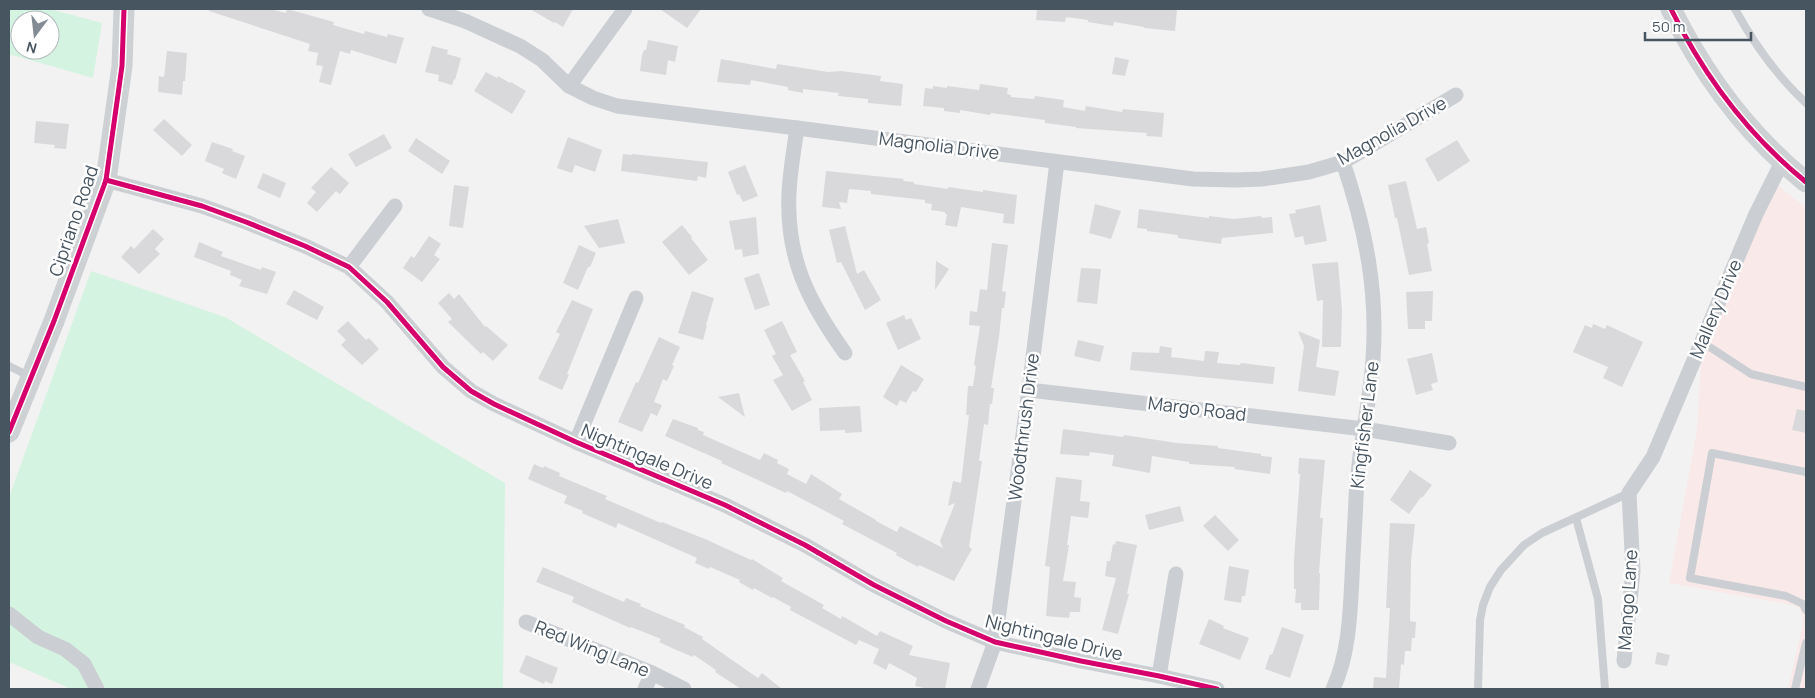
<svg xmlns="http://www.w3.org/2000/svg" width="1815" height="698" viewBox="0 0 1815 698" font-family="Manrope,sans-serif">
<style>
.medical{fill:#f9eae9}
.green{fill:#d5f3e1;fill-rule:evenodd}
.building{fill:#d9d9db}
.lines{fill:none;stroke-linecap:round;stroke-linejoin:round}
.lane{stroke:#cbced2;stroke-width:8}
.street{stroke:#cbced2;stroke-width:15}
.secondary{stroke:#ced1d4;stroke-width:21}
.cycleway-casing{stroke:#fff;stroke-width:8}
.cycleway{stroke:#d6006c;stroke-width:5}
.labels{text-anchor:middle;stroke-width:5;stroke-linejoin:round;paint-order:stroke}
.street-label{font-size:18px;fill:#475561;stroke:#fff}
</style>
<rect width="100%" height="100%" fill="#f3f2f2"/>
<!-- medical -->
<polygon class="medical" points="1773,181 1806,208 1806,689 1788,689 1803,624 1802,615 1799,608 1792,605 1669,583 1697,430 1702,342"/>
<!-- green -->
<g class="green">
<path d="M9 9H50L102 23 93 78 9 54ZM20 20H50V50H20Z"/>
<polygon points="91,271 225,317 505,483 503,689 71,689 9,662 9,497"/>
</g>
<!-- building -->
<g class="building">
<polygon points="209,9 270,9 286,13 287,9 334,22 333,25 364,34 365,31 387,37 388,34 404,38 396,64 351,50 350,54 340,51 331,85 319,82 323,66 316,65 318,53 308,51 310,44 209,11"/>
<polygon points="530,9 573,9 563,27 555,22 554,23"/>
<polygon points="660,9 701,9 687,28"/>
<polygon points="1037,9 1161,9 1177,10 1175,31 1144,28 1144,27 1114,22 1113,26 1088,22 1088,20 1066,17 1065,22 1036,20"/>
<polygon points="648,40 678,46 675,62 668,60 666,75 640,71 642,55 644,50 646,50"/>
<polygon points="432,46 448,50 447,54 461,58 455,80 454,79 452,85 438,81 439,75 425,72"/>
<polygon points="167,51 187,53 185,81 183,81 182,95 158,92 159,76 164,77"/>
<polygon points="1115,57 1129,60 1125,76 1112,74"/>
<polygon points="721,59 776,69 777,64 828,72 841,71 881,76 880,81 903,84 901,106 868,103 868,99 838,96 839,93 803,89 803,93 788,90 788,87 751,80 750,85 717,82"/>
<polygon points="486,72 497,78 498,76 510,83 511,82 526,91 512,114 474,91"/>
<polygon points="980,84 1008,88 1007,94 1011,95 1011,97 1034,99 1035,96 1064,100 1063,107 1085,111 1086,106 1122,112 1123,109 1164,113 1162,137 1146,136 1147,133 1076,128 1076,127 1045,123 1045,120 991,113 990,115 960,110 960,113 944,111 944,108 923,106 925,88 933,89 933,86 947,88 947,86 979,90"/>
<polygon points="164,119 192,145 182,156 153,130"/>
<polygon points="36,121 69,124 66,149 54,148 55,145 34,143"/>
<polygon points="384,134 392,148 356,167 348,154"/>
<polygon points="568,137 602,150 595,172 575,165 572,173 557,168"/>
<polygon points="416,138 450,161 442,174 408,151"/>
<polygon points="1457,140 1470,161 1438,182 1425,159"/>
<polygon points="212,142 233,149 232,151 245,156 236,179 222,173 224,169 205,161"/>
<polygon points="623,154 632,155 632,154 708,162 706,178 698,176 697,181 621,171"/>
<polygon points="745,165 758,196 743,202 739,194 737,195 728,172"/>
<polygon points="331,167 349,183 340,194 336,191 317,212 307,203 316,192 311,188"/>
<polygon points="826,171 904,179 903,181 914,182 914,184 948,189 948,187 983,192 983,190 1017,195 1014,224 1003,223 1004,214 961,207 957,227 945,225 947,214 945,214 945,212 931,210 932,204 925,203 925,200 871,194 871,191 849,189 847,203 839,202 841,209 822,207"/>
<polygon points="263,173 286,183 280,198 257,188"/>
<polygon points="1406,181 1417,229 1426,227 1429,243 1427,244 1432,271 1409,275 1397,218 1395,218 1388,185"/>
<polygon points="454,185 469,187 463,228 449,226"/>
<polygon points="1095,204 1121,211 1111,239 1089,233"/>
<polygon points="1320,205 1327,241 1305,245 1303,236 1295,238 1289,214 1296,213 1295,210"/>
<polygon points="1139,209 1209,218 1209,216 1234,219 1261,216 1262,218 1272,217 1273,233 1222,238 1221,244 1178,238 1178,235 1147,231 1147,229 1137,228"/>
<polygon points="756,217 759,254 743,257 742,249 735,250 729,221"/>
<polygon points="618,219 625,243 599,248 584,226"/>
<polygon points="682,225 692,237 691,238 708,260 689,275 662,242"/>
<polygon points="845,226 857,274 864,270 881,300 865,310 841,262 837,263 829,230"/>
<polygon points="153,229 164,239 155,249 160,254 139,274 121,257 131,246 134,249"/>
<polygon points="429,236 441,244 434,255 440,259 422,282 403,268 411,256 414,258"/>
<polygon points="199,242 223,252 221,256 261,270 262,267 276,272 267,294 239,286 242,280 230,275 231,271 194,257"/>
<polygon points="992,243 1008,245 1002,291 1006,292 1004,308 1002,308 999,337 991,388 994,388 992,404 990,404 988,425 984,424 979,461 982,461 969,547 972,549 954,581 919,565 918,567 896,555 897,553 842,524 844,521 787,491 786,493 721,463 722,461 665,436 673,419 698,428 698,430 704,432 703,435 760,460 764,453 778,460 777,463 789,469 787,474 806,484 811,474 842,494 839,499 876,520 876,521 897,532 900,526 943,548 940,541 955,503 948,506 953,481 961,483 969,415 966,415 968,386 973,386 976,366 974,365 980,326 969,325 970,311 977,312 980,289 987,290"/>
<polygon points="579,245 596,253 590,267 588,267 578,290 563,283"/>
<polygon points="936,261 949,269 935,290"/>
<polygon points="1338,262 1342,310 1341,347 1322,347 1323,300 1317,301 1312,264"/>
<polygon points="1081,268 1101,269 1097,304 1077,302"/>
<polygon points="759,273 770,305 755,310 744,278"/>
<polygon points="294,290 324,307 317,320 286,304"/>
<polygon points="692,291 714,298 706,325 707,325 703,340 678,333"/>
<polygon points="1433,291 1432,321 1425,321 1425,329 1408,329 1406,292"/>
<polygon points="449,293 454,299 459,294 485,327 486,326 508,345 493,361 483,352 481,354 448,322 452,319 438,303"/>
<polygon points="572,300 593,309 567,374 569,375 562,390 538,379 560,334 556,332"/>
<polygon points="904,315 906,320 911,318 921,339 898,350 886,323"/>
<polygon points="348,321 366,340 369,338 379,349 362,365 341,345 346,340 337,331"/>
<polygon points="782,321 797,352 790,355 805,381 803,382 812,400 792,411 773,380 783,375 772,356 776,354 764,330"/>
<polygon points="1593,324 1605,329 1607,325 1643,342 1622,387 1603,378 1608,367 1573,352 1585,325 1592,328"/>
<polygon points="1298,331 1320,340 1316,367 1339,371 1335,396 1298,391 1304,346"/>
<polygon points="659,337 680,347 672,365 674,366 667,381 663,379 654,402 662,405 657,416 651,413 642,432 618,422 636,382 638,383"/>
<polygon points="1078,340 1104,346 1100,362 1074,356"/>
<polygon points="1160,346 1172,348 1171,357 1204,361 1205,351 1219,352 1217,363 1240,365 1241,363 1275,367 1273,384 1130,370 1132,352 1159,353"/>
<polygon points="1432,353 1438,382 1431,384 1433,390 1416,395 1407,359"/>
<polygon points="901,365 924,379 916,392 913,391 906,403 900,400 897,406 883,397"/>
<polygon points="739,393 745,417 718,397"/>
<polygon points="860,406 862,432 845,433 845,430 820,431 819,408"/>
<polygon points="1797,409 1806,411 1806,433 1792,430"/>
<polygon points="1063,429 1123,437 1124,435 1177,443 1218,446 1218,448 1261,454 1261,456 1272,457 1270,474 1234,469 1235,467 1189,464 1189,462 1152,456 1150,473 1112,466 1114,455 1090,452 1089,456 1060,454"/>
<polygon points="1299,458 1325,460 1320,518 1323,518 1319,573 1320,573 1319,610 1301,610 1301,603 1295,603 1296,589 1294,589 1294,560 1300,474 1298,474"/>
<polygon points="534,464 543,468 544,466 560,473 559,476 607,496 605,499 661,523 662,522 705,539 751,560 752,559 783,578 781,581 824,605 822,608 841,619 842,616 877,636 880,631 913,646 909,655 950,663 945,689 924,689 924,688 915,686 917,678 889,663 886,670 873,663 879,649 859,640 856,645 790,610 791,607 773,597 772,598 754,588 753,590 739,582 740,580 710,567 709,569 695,563 697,558 618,523 616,528 582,513 583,511 564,503 567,496 528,479"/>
<polygon points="1410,470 1432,485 1422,498 1421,497 1409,514 1390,500"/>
<polygon points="1056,477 1082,480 1080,501 1090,502 1088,518 1071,516 1067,545 1069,545 1063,581 1076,582 1074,597 1081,598 1080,612 1070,612 1069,618 1046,616 1050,567 1045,566"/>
<polygon points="1180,506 1184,521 1149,530 1145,515"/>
<polygon points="1215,515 1239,540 1228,551 1203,526"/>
<polygon points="1390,523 1415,524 1411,561 1410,621 1416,622 1415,638 1412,638 1411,651 1405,651 1404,665 1401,664 1399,689 1373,689 1374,677 1386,678 1390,608 1386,608"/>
<polygon points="1116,541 1137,545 1127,594 1129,594 1118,634 1102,630 1116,578 1105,576 1107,561 1110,561 1113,544 1115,545"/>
<polygon points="1229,566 1249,570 1245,596 1242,596 1241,603 1224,600"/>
<polygon points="543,567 624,602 626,598 641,604 640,606 685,625 684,627 703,637 702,639 758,678 762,673 782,689 741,689 715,672 716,670 694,655 693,657 674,649 659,642 661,639 631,627 630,628 572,602 574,597 536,582"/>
<polygon points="1209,619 1224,626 1223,628 1249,638 1240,660 1199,644"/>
<polygon points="1282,627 1304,635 1290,678 1265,669 1270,654 1272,655"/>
<polygon points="1657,652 1670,655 1667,666 1655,664"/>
<polygon points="526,655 558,668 552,684 545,681 544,684 519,672"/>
</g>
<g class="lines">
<!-- lane -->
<g class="lane">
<path d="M1735 9C1754 44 1777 76 1806 103"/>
<polyline points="1702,342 1751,374 1806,387"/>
<polyline points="9,366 29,376"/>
<polyline points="1806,472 1712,453 1690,578 1786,596 1803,604 1806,610"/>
<polyline points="1576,518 1598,599 1605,689"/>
<polyline points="1478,689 1480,620 1483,605 1490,587 1501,570 1524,545 1542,533 1629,493"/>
<polyline points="1795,689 1806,643"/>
</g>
<!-- street -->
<g class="street">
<polyline points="429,9 465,21 520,46 542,60 569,86 593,98 617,106 797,128 1193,179 1235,180 1262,179 1309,172 1343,162 1456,95"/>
<polyline points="569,86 625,9"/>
<path d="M797 128C794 149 790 171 789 193 786 258 808 301 845 353"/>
<polyline points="106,180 202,206 246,222 305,246 349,267 387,302 443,367 471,391 494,404 576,442 725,505 805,545 874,585 946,621 995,642 1081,661 1159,676 1217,689"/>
<polyline points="349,267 395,206"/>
<polyline points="1029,390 1364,429 1449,443"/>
<polyline points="576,442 636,298"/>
<polyline points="9,614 38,637 65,649 84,664 97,689"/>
<polyline points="526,622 652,673 684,689"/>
<polyline points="1624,661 1633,571 1629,493 1653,457 1756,214 1782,162"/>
<polyline points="1159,676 1176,574"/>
<polyline points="645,689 652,673"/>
<polyline points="978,689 995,642 1029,390 1057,162"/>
<path d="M1333 689C1349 654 1350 615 1352 578 1353 551 1355 525 1356 498 1358 451 1370 405 1373 359 1378 288 1365 228 1343 162"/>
</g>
<!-- secondary -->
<g class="secondary">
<path d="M1671 9C1704 76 1748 135 1806 182"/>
<polyline points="9,432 54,321 106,180 122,66 124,9"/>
</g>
<defs>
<g id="cycleway">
<path d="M1671 9C1704 76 1748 135 1806 182"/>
<polyline points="106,180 202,206 246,222 305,246 349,267 387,302 443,367 471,391 494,404 576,442 725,505 805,545 874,585 946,621 995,642 1081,661 1159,676 1217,689"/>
<polyline points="9,432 54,321 106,180 122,66 124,9"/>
</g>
</defs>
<!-- cycleway casing -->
<use href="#cycleway" class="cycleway-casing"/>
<!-- cycleway -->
<use href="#cycleway" class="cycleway"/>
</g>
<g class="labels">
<!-- street labels -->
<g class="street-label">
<text transform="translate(1392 131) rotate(-29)" y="6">Magnolia Drive</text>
<text transform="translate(939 146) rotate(7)" y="6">Magnolia Drive</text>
<text transform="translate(74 221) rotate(-71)" y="6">Cipriano Road</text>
<text transform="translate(1716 309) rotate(-67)" y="6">Mallery Drive</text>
<text transform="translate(1197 409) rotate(7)" y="6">Margo Road</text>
<text transform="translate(1365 425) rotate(-83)" y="6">Kingfisher Lane</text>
<text transform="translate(1024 427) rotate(-83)" y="6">Woodthrush Drive</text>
<text transform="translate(647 457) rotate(23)" y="6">Nightingale Drive</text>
<text transform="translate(1628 600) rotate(-86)" y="6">Mango Lane</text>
<text transform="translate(1054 638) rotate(14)" y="6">Nightingale Drive</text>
<text transform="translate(592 649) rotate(22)" y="6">Red Wing Lane</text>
</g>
</g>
<!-- border -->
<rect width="1815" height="698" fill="none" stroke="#475561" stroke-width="20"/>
<!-- north arrow -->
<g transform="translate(35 35) rotate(195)"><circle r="24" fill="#ffffff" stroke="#b5bbc0"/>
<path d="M0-4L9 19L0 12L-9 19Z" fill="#838c94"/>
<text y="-8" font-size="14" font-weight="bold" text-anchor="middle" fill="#475561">N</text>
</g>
<!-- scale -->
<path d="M1645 32v8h106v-8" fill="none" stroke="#475561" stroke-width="2.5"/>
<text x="1652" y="32" font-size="15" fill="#475561" stroke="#ffffff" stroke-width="4" paint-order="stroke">50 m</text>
</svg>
